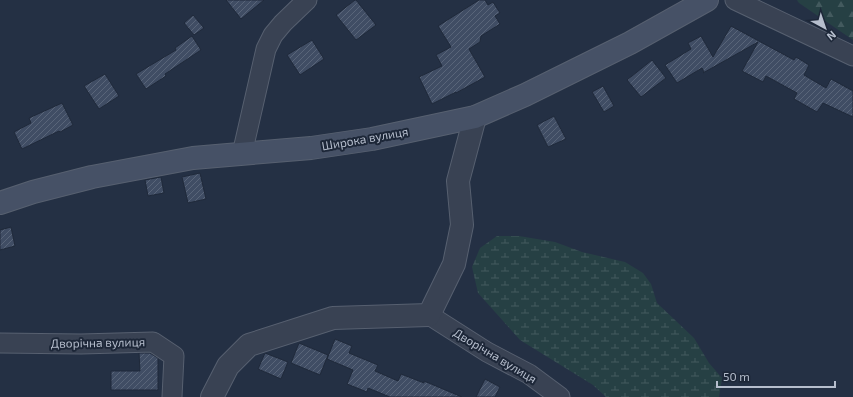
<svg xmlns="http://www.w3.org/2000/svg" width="853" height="397" viewBox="0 0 853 397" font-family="'Exo 2',sans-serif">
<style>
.forest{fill:url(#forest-firs)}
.wetland{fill:url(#wetland-marsh)}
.building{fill:url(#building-hatch);stroke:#1f293a}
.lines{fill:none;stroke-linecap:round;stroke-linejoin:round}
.minor-casing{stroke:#576070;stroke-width:21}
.tertiary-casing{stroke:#576070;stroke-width:24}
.secondary-casing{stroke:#576070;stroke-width:24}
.minor{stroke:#394253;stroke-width:19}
.tertiary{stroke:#394253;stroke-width:22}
.secondary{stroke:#465166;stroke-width:22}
.labels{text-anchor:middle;stroke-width:4;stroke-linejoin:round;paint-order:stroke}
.street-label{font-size:12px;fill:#b6becd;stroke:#1d2738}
</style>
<defs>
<pattern id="forest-firs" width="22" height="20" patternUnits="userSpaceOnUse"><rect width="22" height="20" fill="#264044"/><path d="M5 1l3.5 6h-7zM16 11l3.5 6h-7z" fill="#435a5e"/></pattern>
<pattern id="wetland-marsh" width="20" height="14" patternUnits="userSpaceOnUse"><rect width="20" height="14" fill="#264044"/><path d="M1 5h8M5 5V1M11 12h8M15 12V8" fill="none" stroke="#435a5e"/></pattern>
<pattern id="building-hatch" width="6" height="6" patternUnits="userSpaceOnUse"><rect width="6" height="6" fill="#404d64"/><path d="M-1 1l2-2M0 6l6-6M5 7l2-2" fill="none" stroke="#596579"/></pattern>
</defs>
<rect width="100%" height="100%" fill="#243044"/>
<!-- forest -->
<polygon class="forest" points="797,0 853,0 853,40 799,3"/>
<!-- wetland -->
<polygon class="wetland" points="497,236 519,236 555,242 582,252 625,262 643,273 651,284 657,303 694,338 709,363 722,378 719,397 606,397 593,385 520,340 478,293 472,267 480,248"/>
<!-- building -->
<g class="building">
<polygon points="226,0 264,0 241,19"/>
<polygon points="355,0 356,0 376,25 356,40 336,15"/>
<polygon points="479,0 485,0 488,5 493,2 500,13 495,16 500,24 481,36 480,42 469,49 485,77 456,93 456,92 432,104 419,77 442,66 436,55 451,47 438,26"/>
<polygon points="193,15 204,28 194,35 184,23"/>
<polygon points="731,26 794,60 796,57 809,65 804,75 826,88 831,79 853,91 853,117 823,103 817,112 794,99 797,93 766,76 763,82 742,71 758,42 703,73 704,72 702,68 677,83 665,65 691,49 688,43 701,36 713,57"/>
<polygon points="192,36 201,50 165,74 166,76 146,89 136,74 176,50 175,48"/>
<polygon points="312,40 324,59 300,75 287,55"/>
<polygon points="652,60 666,78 641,97 627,80"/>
<polygon points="105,74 119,96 99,109 84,86"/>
<polygon points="603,86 614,106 604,112 592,92"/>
<polygon points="62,103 73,125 60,132 59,131 22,149 14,132 31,123 29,118"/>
<polygon points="554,116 566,139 548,147 537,125"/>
<polygon points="200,173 206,199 188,203 182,177"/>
<polygon points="161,177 164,193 148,196 145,180"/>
<polygon points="11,227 15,246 0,250 0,230"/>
<polygon points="335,339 352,346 349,353 378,365 375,371 398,381 401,374 424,383 424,381 462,397 390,397 368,388 367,392 347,384 353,370 327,359"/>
<polygon points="299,343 328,355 320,375 291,363"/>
<polygon points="139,353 150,353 158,358 158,390 111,390 111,371 140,371"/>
<polygon points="265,353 288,362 281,379 258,369"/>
<polygon points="485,379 500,387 495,397 476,397"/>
</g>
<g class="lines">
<defs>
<g id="minor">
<polyline points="735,0 853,56"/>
<polyline points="242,154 266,49 273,35 283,23 307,0"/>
<polyline points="429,315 487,352 529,374 560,397"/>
<polyline points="0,343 81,344 153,342 174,356 172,397"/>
</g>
<polyline id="tertiary" points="212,397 228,366 249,345 333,318 429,315 454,264 462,225 458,181 475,117"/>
<polyline id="secondary" points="0,203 33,192 92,177 193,158 311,148 372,139 475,117 525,95 630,43 707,0"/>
</defs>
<!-- minor casing -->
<use href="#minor" class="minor-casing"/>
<!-- tertiary casing -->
<use href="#tertiary" class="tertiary-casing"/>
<!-- secondary casing -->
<use href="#secondary" class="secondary-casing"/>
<!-- minor -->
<use href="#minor" class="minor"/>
<!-- tertiary -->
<use href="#tertiary" class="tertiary"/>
<!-- secondary -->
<use href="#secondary" class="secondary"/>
</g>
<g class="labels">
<!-- street labels -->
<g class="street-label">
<text transform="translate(365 139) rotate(-10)" y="4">Широка вулиця</text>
<text transform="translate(98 343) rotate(-1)" y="4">Дворічна вулиця</text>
<text transform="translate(495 356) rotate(31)" y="4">Дворічна вулиця</text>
</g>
</g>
<!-- north arrow -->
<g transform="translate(825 28) rotate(140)" stroke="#1d2738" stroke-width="3" paint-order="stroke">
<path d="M0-3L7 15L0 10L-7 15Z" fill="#b6becd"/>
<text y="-6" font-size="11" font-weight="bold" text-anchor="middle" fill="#b6becd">N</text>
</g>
<!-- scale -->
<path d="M717 381v6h118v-6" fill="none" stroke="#b6becd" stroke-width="2"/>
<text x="723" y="381" font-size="12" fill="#b6becd" stroke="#1d2738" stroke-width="3" paint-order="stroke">50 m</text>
</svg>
